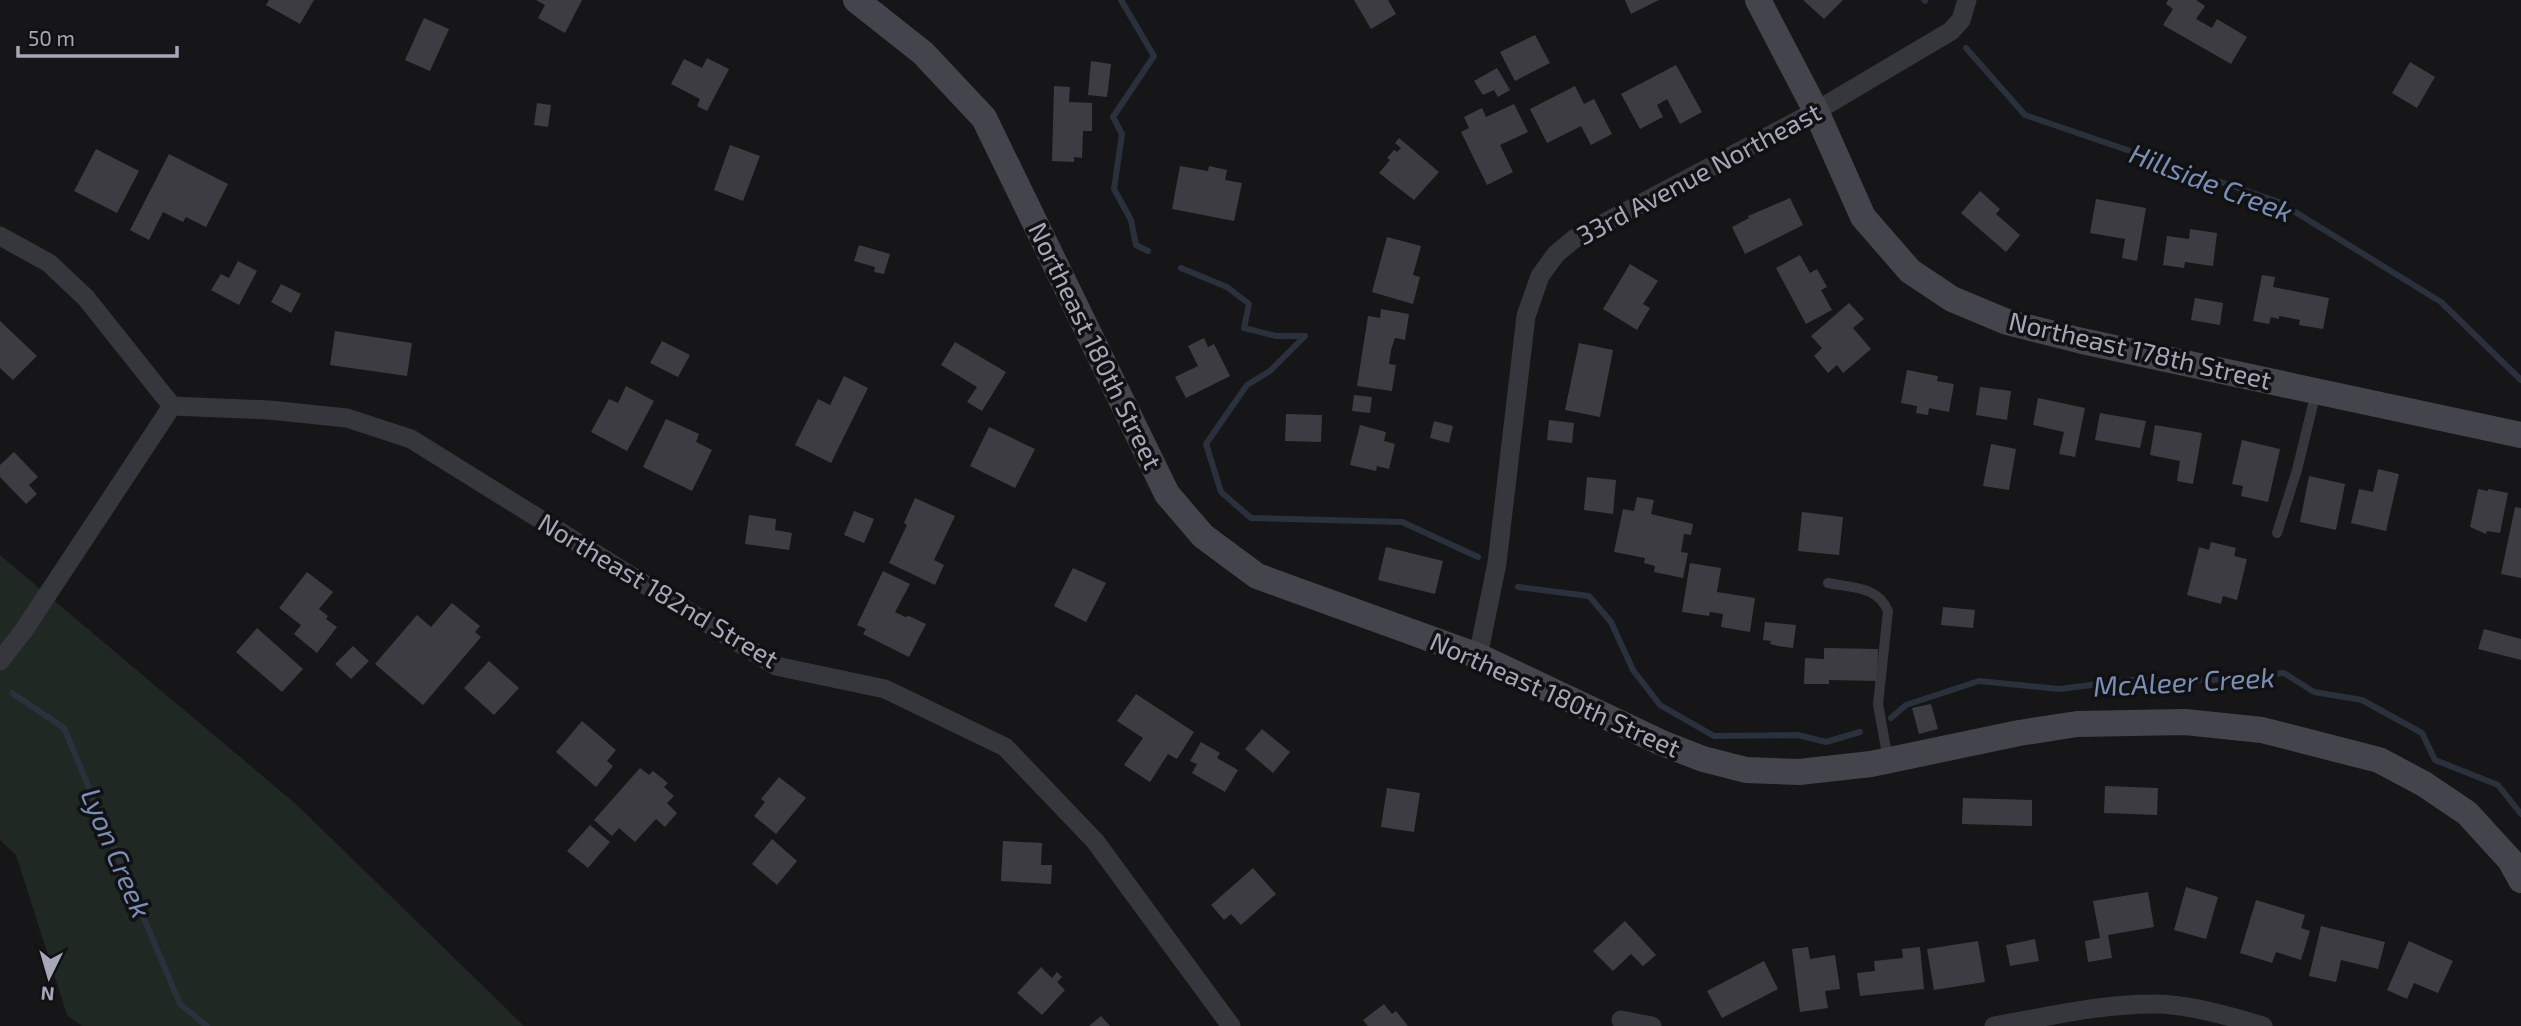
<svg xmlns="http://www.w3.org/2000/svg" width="2521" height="1026" viewBox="0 0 2521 1026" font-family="'Exo 2',sans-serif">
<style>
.green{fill:#1f2822}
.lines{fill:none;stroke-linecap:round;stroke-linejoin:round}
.stream{stroke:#2a313d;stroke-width:6}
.building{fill:#3d3c43}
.lane{stroke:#36363d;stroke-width:10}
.street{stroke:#36363d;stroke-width:19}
.secondary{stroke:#44444d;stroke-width:26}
.labels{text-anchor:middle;stroke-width:7;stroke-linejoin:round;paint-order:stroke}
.street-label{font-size:26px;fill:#a6a8b9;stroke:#111113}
.water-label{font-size:28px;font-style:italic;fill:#7a8fb8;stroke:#111113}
</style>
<rect width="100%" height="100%" fill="#161618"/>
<!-- green -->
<polygon class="green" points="0,555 297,805 524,1026 82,1026 67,1015 16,855 0,840"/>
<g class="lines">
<!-- stream -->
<g class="stream">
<polyline points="1121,0 1154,56 1113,117 1122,134 1114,189 1131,220 1136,245 1148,251"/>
<polyline points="1924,0 1925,1"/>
<polyline points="1966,48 2025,115 2279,202 2441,302 2521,380"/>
<polyline points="1181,268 1227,287 1249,304 1244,328 1276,336 1305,336 1270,371 1247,385 1206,444 1221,492 1251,518 1402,522 1478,557"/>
<polyline points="1518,587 1589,596 1611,622 1633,670 1660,705 1714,736 1798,735 1826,742 1860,732"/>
<polyline points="12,693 64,728 180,1004 207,1026"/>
<polyline points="1891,718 1906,705 1979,681 2059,689 2132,680 2214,680 2284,673 2314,692 2362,700 2422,733 2435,760 2498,785 2521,814"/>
</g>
</g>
<!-- building -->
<g class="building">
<polygon points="269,0 314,0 300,24 266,5"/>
<polygon points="536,0 582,0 565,33 538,18 545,5"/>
<polygon points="1354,0 1388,0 1396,14 1371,29"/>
<polygon points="1625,0 1659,0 1631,14"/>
<polygon points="1803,0 1843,0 1824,19"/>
<polygon points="2168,0 2196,0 2205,6 2196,19 2212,28 2217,19 2247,37 2231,64 2163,25 2173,9 2166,4"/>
<polygon points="424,18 449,29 430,71 405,60"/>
<polygon points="1535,35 1550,63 1515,81 1500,52"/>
<polygon points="707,58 729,69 707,111 697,106 700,99 671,84 684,59 702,68"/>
<polygon points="1091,61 1111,64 1107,97 1088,95"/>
<polygon points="2410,62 2435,77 2417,108 2392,93"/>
<polygon points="1676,65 1702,112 1680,124 1667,99 1657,105 1663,117 1640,129 1621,94"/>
<polygon points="1497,68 1510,90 1498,97 1494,90 1483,95 1474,81"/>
<polygon points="1054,86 1070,87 1069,102 1092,103 1092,131 1083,131 1082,158 1074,157 1074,162 1052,161"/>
<polygon points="1575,86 1584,104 1594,99 1612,134 1591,145 1581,126 1547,143 1530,109"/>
<polygon points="537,103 551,105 548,127 534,125"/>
<polygon points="1514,104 1528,132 1500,145 1513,172 1487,185 1461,132 1469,128 1464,117 1482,108 1486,117"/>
<polygon points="1399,138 1439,172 1414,200 1379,173 1390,160 1387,158 1394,150 1397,152 1401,148 1395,143"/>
<polygon points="730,145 760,156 743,201 714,190"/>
<polygon points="96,149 139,171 117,213 74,191"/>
<polygon points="169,154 228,184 206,227 186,217 183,222 163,212 149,240 130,230"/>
<polygon points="1180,166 1208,171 1209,166 1227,170 1225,180 1242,183 1234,221 1172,209"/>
<polygon points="1980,191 2000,209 1996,214 2020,235 2006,252 1961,213"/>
<polygon points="1790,198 1803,225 1745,254 1732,227 1749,218 1748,216"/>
<polygon points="2096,199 2146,208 2137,261 2122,258 2125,239 2090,233"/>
<polygon points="2190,229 2217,233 2213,266 2185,262 2184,268 2163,265 2167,236 2189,239"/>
<polygon points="1387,237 1421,246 1413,275 1420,277 1413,304 1372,292"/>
<polygon points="859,245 890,254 884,274 874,272 875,267 854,261"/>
<polygon points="1800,255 1810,273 1817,269 1827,287 1821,290 1832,310 1806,324 1776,268"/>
<polygon points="238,261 257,271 239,305 211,290 221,274 229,278"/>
<polygon points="1630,264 1658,281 1643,304 1650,308 1637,330 1603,309"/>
<polygon points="2262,275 2275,277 2273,287 2329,298 2323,329 2299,325 2300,320 2279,316 2279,319 2271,317 2269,324 2253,321"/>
<polygon points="281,284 301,294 291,313 271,302"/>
<polygon points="2195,298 2223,303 2220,325 2191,320"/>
<polygon points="1849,303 1864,319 1853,328 1871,349 1843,373 1837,365 1828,373 1814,356 1822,348 1811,336"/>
<polygon points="1381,309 1409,314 1405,340 1395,338 1391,350 1389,364 1396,365 1392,391 1357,386 1368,316 1380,318"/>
<polygon points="0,321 37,356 13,380 0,368"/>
<polygon points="335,331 412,343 407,376 330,365"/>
<polygon points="1204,338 1208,347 1214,344 1230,376 1186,398 1175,377 1198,366 1188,346"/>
<polygon points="662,341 690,355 678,377 650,363"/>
<polygon points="955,342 1006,372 982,411 967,402 977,387 941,365"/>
<polygon points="1579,343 1613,350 1600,417 1565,410"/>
<polygon points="1907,370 1938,376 1937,381 1954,384 1949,412 1929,408 1928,415 1916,413 1917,406 1901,403"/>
<polygon points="844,376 868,388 831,463 795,445 818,399 830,405"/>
<polygon points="626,386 654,401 627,451 591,432 609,399 618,403"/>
<polygon points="1980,387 2011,391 2007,420 1976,415"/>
<polygon points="1354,395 1372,397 1370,413 1352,411"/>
<polygon points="2038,398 2085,408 2075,457 2059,454 2064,432 2033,425"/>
<polygon points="2100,413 2146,421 2140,448 2095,440"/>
<polygon points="1286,414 1322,415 1321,442 1285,441"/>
<polygon points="666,419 699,434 696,442 712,450 692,491 643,467"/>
<polygon points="1549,420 1574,423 1572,443 1547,440"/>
<polygon points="1434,421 1453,426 1449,443 1430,438"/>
<polygon points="1360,425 1386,432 1384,441 1395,444 1389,469 1377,466 1376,471 1350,465"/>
<polygon points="2155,425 2202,433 2193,484 2177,481 2180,461 2150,455"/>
<polygon points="989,427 1035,449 1015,488 970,466"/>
<polygon points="2242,440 2280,449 2268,502 2241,496 2243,486 2232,484"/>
<polygon points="1991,444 2016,449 2009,490 1983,486"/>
<polygon points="14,452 38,477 29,485 37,494 26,504 0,477 0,465"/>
<polygon points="2378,469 2399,474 2386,531 2351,523 2359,489 2373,492"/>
<polygon points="2309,476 2345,484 2336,530 2300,522"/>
<polygon points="1587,477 1616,480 1613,514 1584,510"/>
<polygon points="2478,489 2488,491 2488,489 2508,493 2500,533 2487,531 2486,534 2470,527"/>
<polygon points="1637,497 1654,500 1651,514 1693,524 1691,535 1684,534 1681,552 1688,553 1683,578 1654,572 1655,566 1644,563 1645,558 1614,552 1623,509 1634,511"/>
<polygon points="915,498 955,516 934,560 944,565 935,585 889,563 907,525 904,523"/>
<polygon points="2515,507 2521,508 2521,578 2501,574"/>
<polygon points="854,511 874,519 864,543 844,535"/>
<polygon points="1802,512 1843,517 1839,555 1798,551"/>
<polygon points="749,515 776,519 775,530 792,533 789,550 745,544"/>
<polygon points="2211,542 2236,548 2234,556 2247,559 2237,600 2223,596 2221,604 2187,595 2199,547 2209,550"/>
<polygon points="1386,547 1443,561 1435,594 1378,580"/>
<polygon points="1690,563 1721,568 1717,592 1755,598 1750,632 1721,627 1723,614 1710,612 1709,616 1682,612"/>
<polygon points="1073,568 1106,583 1086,622 1054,606"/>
<polygon points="883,571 910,584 895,612 905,617 909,616 926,624 909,657 863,634 866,629 857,625"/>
<polygon points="307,572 333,592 319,609 328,616 326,619 337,627 317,653 294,634 301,625 279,608"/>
<polygon points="452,603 480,626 475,632 481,637 423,705 375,664 417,615 431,627"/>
<polygon points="1943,607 1975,610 1973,628 1941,625"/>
<polygon points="1765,622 1796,625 1793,648 1778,646 1770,644 1771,641 1763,640"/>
<polygon points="257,628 303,669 282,692 236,652"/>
<polygon points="2484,629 2521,639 2521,660 2478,649"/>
<polygon points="353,646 369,661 351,679 335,664"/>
<polygon points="1824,648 1878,649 1877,681 1829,680 1829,684 1804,684 1805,658 1824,659"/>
<polygon points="489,661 519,688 494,715 464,688"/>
<polygon points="1136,694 1194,732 1177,759 1168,754 1150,782 1124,765 1143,738 1117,721"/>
<polygon points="1931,704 1938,729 1919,734 1912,708"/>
<polygon points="582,721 616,750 607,761 613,766 596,787 556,752"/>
<polygon points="1262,729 1290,752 1273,773 1245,749"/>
<polygon points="1201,742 1220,753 1217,758 1238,770 1225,792 1192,773 1197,764 1190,761"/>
<polygon points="640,768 649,775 653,771 668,783 664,787 674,796 667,803 677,813 665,827 656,819 635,842 619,828 612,836 594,820"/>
<polygon points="779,777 806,798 776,834 754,816 765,802 761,799"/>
<polygon points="2105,786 2158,788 2157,815 2104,813"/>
<polygon points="1387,788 1420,793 1414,832 1381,827"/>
<polygon points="1963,798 2032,800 2032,826 1962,824"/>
<polygon points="590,825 610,842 588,868 567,851"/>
<polygon points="772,839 797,861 777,885 752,864"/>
<polygon points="1003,841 1042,843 1041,865 1052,865 1051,884 1001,881"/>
<polygon points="1253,868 1276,894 1241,925 1231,914 1224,920 1211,905"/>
<polygon points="2186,887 2218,897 2206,939 2174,930"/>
<polygon points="2148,892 2154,927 2108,935 2112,958 2088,962 2085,941 2100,938 2093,901"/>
<polygon points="2256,900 2305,915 2301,928 2310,931 2301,960 2276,952 2272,963 2240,953"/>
<polygon points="1625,921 1656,955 1643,966 1631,954 1613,971 1593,951"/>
<polygon points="2321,926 2385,942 2378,969 2341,960 2336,982 2309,976"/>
<polygon points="2035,939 2039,961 2010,966 2006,945"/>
<polygon points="1978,941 1985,982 1934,990 1927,949"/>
<polygon points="2409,941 2453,961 2438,993 2414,983 2407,999 2387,990"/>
<polygon points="1808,947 1810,959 1835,955 1840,989 1825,991 1828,1008 1800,1012 1792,949"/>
<polygon points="1920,947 1924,989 1860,996 1857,973 1875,971 1874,961 1903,958 1902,949"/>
<polygon points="1764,961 1778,989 1722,1018 1707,991"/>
<polygon points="1041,967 1052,978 1057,972 1062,977 1057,982 1065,990 1042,1015 1017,993"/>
<polygon points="1384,1004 1392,1014 1396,1011 1408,1026 1368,1026 1363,1020"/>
<polygon points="1101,1016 1110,1026 1089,1026"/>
</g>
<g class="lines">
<!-- lane -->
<g class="lane">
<polyline points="2277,533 2297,470 2316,392"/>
<path d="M1828 583C1852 588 1878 586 1888 611L1878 704 1888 760"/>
</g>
<!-- street -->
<g class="street">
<polyline points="0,236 49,263 86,298 172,406"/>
<polyline points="172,406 269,410 347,418 411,439 776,666 885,689 1005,747 1095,841 1231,1026"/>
<polyline points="1478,656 1497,563 1526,316 1540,276 1556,254 1574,239 1816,111 1951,31 1961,20 1967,0"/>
<polyline points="0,661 24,630 172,406"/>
<polyline points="1621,1020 1652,1026"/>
<path d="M1994 1026C2046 1017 2100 1004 2153 1004 2185 1003 2233 1017 2263 1026"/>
</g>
<!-- secondary -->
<g class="secondary">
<polyline points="856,0 923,53 984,118 1167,494 1203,536 1257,576 1478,656 1662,743 1703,759 1746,770 1799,772 1871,764 2019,733 2077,724 2185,722 2262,730 2379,760 2424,784 2467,813 2510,860 2521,880"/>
<polyline points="1758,0 1816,111 1863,217 1910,271 1952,299 2007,322 2082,341 2521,435"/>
</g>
</g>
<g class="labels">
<!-- street labels -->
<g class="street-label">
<text transform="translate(1699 174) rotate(-28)" y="9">33rd Avenue Northeast</text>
<text transform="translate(1095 346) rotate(64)" y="9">Northeast 180th Street</text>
<text transform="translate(2140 351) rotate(13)" y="9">Northeast 178th Street</text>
<text transform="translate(658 591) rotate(31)" y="9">Northeast 182nd Street</text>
<text transform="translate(1555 695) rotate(24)" y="9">Northeast 180th Street</text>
</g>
<!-- water labels -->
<g class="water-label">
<text transform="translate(2211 183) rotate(21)" y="10">Hillside Creek</text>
<text transform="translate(2184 682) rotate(-3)" y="10">McAleer Creek</text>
<text transform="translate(116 853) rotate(67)" y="10">Lyon Creek</text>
</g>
</g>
<!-- north arrow -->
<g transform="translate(49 977) rotate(185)" stroke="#111113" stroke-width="5" paint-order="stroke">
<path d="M0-5L12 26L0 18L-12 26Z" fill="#a6a8b9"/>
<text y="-10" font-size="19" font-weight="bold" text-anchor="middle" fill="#a6a8b9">N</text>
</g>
<!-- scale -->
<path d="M18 46v10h159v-10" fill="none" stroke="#a6a8b9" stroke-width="3.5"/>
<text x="28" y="46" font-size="21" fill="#a6a8b9" stroke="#111113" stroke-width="5" paint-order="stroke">50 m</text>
</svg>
